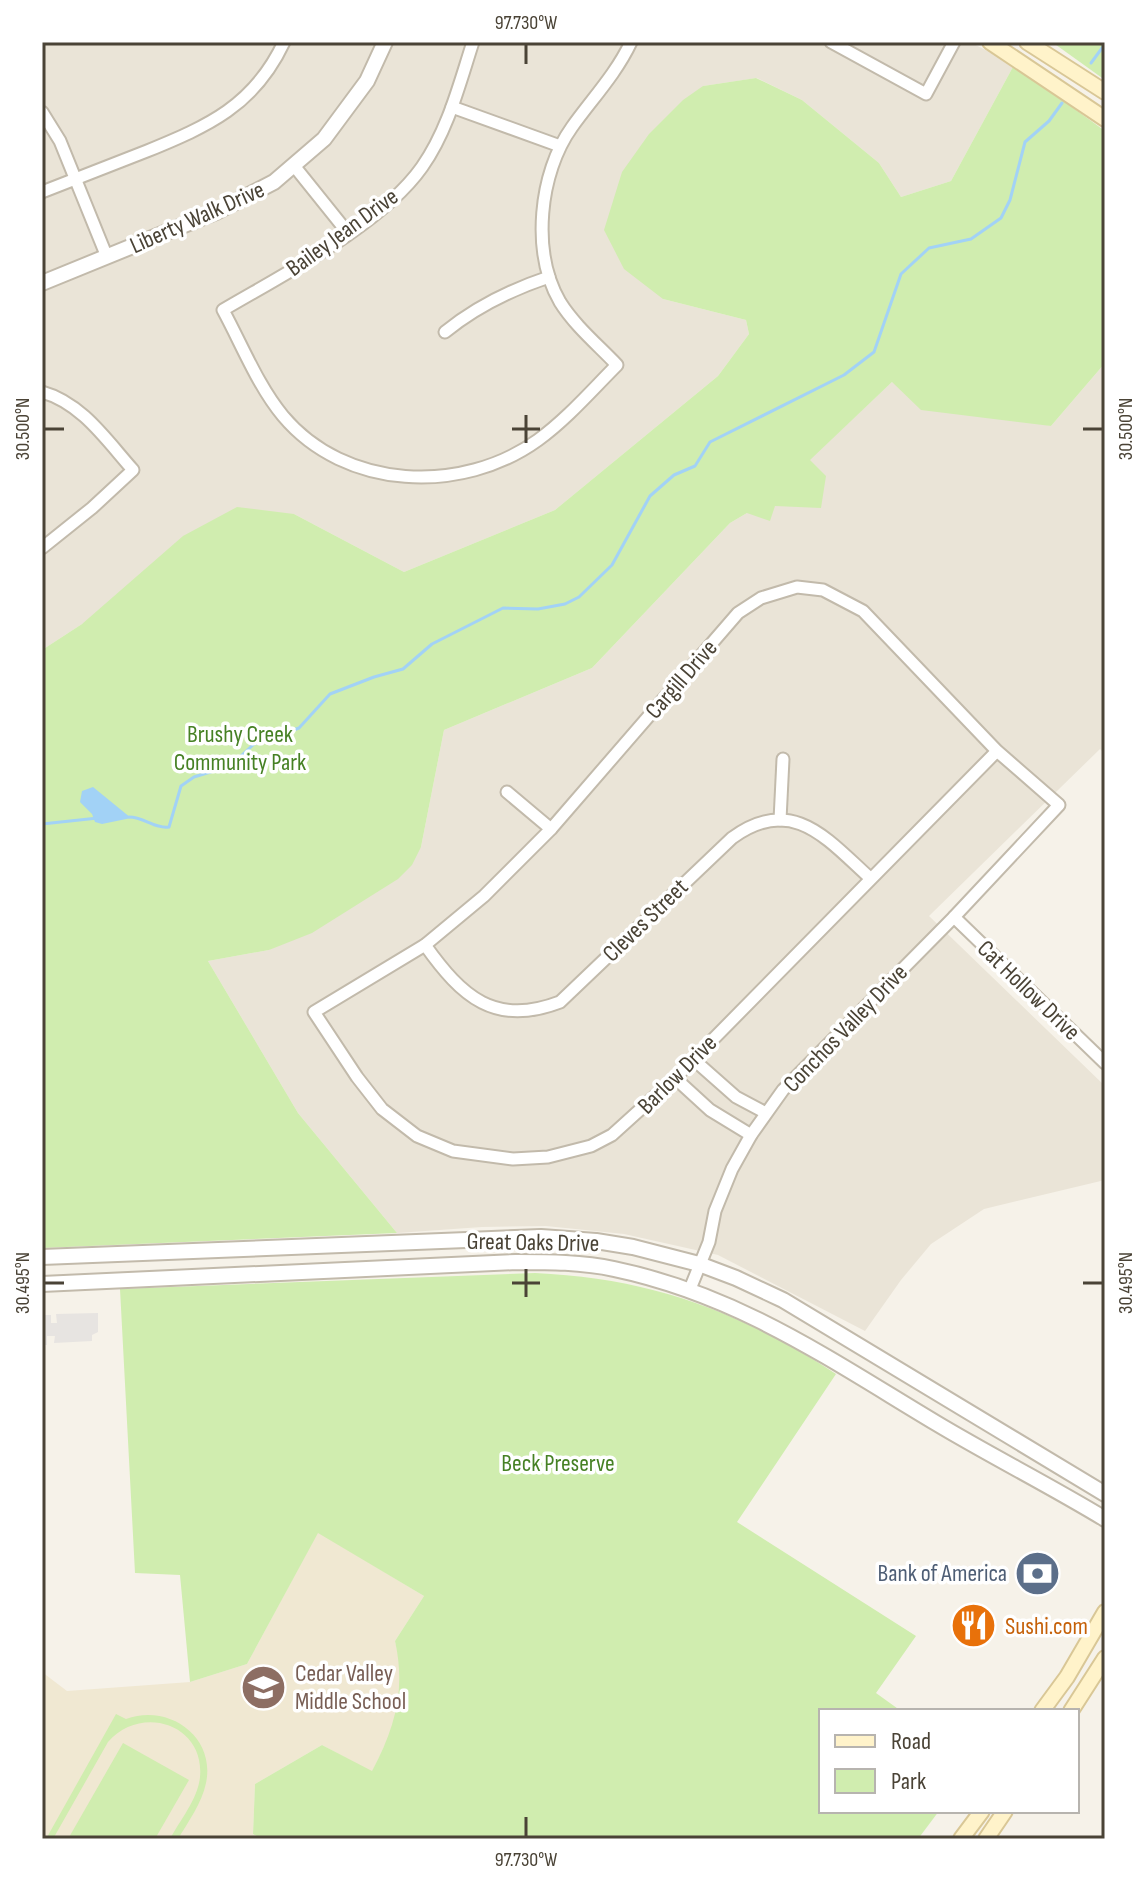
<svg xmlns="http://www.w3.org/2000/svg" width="1147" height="1881" viewBox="0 0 1147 1881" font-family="'Sofia Sans Condensed',sans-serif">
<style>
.residential{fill:#eae4d7}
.education{fill:#f0e8d2}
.green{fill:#d0edaf}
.parking{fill:#e7e4e1}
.water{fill:#a2d2f6}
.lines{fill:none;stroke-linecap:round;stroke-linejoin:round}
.stream{stroke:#a2d2f6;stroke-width:3}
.minor-casing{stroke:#c2baab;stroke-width:15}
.tertiary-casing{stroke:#c2baab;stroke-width:18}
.secondary-casing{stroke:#d9c796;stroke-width:18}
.minor{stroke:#fff;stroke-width:11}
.tertiary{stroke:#fff;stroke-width:14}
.secondary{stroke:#fff3ca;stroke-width:14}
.ticks{fill:none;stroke:#4a4336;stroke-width:3}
.labels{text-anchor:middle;stroke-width:7;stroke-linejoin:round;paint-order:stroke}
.street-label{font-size:24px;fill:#4a4336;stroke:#fff}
.park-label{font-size:24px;fill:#468124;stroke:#fff}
.service-label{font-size:24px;fill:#4e5e75;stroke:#fff;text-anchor:end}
.food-label{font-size:24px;fill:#c56008;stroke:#fff;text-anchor:start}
.education-label{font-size:24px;fill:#785e54;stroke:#fff;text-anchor:start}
.neatline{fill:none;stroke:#4a4336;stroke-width:3}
.ticks-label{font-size:20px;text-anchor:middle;fill:#4a4336}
</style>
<rect width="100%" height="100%" fill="#f6f2e9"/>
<!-- residential -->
<g class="residential">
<polygon points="42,42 970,42 1014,65 951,181 901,197 879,163 802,100 757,78 703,86 663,299 746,320 749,334 718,376 555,510 404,572 294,514 82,624 42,650"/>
<polygon points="1105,363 1105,754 1100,749 929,916 1105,1086 1105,1180 984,1209 931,1244 901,1280 865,1331 718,1255 624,1234 546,1226 482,1227 397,1233 298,1113 208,961 269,950 421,847 444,730 592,668 730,523 747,513 775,506 809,460 892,382 1051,426"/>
</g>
<!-- education -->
<polygon class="education" points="318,1532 424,1596 395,1641 400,1663 400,1695 393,1728 372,1772 322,1745 255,1784 253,1834 262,1839 42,1839 42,1672 67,1691 190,1682 247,1664"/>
<!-- green -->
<g class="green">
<polygon points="1052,42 1105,42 1105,80"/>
<polygon points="1014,65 1105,131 1105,363 1051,426 921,410 892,382 810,460 826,476 821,508 775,506 770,521 747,513 730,523 592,668 444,730 421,847 412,865 398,879 312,933 269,950 208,961 298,1113 397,1233 42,1248 42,650 82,624 183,536 237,507 294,514 404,572 555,510 718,376 749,334 746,320 663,299 624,269 604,230 622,172 649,134 683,100 703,86 756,78 802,100 879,163 901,197 951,181"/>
<path d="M535 1273C649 1278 740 1311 836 1374L737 1522 916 1636 876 1693 901 1711H821V1811H939L918 1839H262L253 1834 255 1784 322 1745 372 1771C395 1728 406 1690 395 1641L424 1596 318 1533 247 1664 190 1682 180 1575 135 1573 120 1289Z"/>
<path d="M116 1714 126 1719C168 1703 216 1736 206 1783 202 1803 188 1822 178 1839H170C180 1820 198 1799 200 1777 205 1724 141 1704 108 1742L53 1839H46Z"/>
<polygon points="123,1743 189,1780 155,1839 68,1839"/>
</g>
<!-- parking -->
<polygon class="parking" points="98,1313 98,1332 92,1335 92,1341 54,1343 55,1336 47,1336 47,1345 42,1345 42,1315 51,1315 51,1323 57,1323 56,1314"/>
<!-- water -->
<polygon class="water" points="93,787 131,818 102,824 95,822 92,814 80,802 82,791"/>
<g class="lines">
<!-- stream -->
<g class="stream">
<polyline points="1091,63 1105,44"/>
<path d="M129 817C144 817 155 829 169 827L181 786 194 777 230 766 254 744 299 728 330 694 374 677 403 669 432 644 503 608 538 609 565 604 579 597 612 565 650 496 674 475 695 466 710 442 844 375 874 352 901 274 929 248 971 239 1001 218 1010 200 1025 142 1049 121 1062 103"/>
<polyline points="42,824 98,818"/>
</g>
<defs>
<g id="minor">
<path d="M473 42C459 85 448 130 422 167 381 225 284 274 223 310 242 345 258 386 283 416 345 490 462 495 538 440 567 419 592 390 617 365 598 345 575 326 560 302 531 252 539 173 572 127 592 99 616 74 631 42"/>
<polyline points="831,42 926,94 954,42"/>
<polyline points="452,107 560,146"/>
<polyline points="42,112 60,141 107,257"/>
<polyline points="295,167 348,233"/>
<path d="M42 192C77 178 112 165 147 151 208 126 254 106 284 42"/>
<path d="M445 332C477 306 510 290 549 277"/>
<path d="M42 392C82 403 107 441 133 470L92 508 42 548"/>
<polyline points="507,792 551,829"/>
<polyline points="780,820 783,759"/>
<polyline points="954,917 1105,1063"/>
<path d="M425 945C462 997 495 1027 560 1002L732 838C792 794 827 839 870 878"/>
<polyline points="693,1059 736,1097 766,1113"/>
<polyline points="675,1078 710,1110 751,1135"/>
<polyline points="690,1289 709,1242 715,1211 732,1169 751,1135 783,1090 954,917 1059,805 997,751 863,611 823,590 797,587 761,598 738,613 551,829 484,896 425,945 314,1012 357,1077 382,1109 417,1136 453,1151 513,1159 548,1157 591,1146 612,1135 675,1078 997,751"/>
</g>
<g id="tertiary">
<polyline points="42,283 216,212 274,182 324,139 367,81 385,42"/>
<polyline points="42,1257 541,1237 596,1241 633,1247 699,1264 736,1278 783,1300 1105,1494"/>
<path d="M42 1284 516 1262C549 1262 582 1262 614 1269 738 1295 829 1359 936 1423 991 1456 1049 1485 1105 1519"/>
</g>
<g id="secondary">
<polyline points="990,42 1105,119"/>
<polyline points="1027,42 1105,92"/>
<polyline points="1042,1711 1067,1677 1105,1612"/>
<polyline points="1071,1711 1105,1658"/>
<polyline points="961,1839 982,1811"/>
<polyline points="986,1839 1005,1811"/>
</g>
</defs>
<!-- minor casing -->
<use href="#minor" class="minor-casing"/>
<!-- tertiary casing -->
<use href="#tertiary" class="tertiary-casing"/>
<!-- secondary casing -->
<use href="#secondary" class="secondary-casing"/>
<!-- minor -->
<use href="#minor" class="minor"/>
<!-- tertiary -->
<use href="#tertiary" class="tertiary"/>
<!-- secondary -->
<use href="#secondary" class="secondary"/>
</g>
<!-- ticks -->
<path class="ticks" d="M526 44V64M526 415V443M44 429H64M512 429H540M1083 429H1103M526 1269V1297M44 1283H64M512 1283H540M1083 1283H1103M526 1817V1837"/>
<!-- icons -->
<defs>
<symbol id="bank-disc" viewBox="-11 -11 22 22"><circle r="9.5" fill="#5c6f8a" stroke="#fff"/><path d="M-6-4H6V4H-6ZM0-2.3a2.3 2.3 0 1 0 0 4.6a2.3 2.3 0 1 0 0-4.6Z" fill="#fff"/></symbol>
<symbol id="restaurant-disc" viewBox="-11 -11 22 22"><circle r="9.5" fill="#e8710a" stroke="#fff"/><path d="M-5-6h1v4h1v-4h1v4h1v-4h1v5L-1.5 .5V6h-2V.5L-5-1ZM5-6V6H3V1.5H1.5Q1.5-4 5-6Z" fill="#fff"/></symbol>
<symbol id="school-disc" viewBox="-11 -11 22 22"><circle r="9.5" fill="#8d6e63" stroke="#fff"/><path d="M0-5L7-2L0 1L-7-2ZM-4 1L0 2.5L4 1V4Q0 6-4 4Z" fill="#fff"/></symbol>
</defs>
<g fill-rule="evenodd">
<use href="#bank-disc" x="1012" y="1548" width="51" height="51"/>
<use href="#restaurant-disc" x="948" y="1600" width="51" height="51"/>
<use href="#school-disc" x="238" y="1662" width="51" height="51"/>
</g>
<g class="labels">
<!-- street labels -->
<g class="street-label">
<text transform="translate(197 217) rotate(-24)" y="8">Liberty Walk Drive</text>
<text transform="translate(342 232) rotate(-36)" y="8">Bailey Jean Drive</text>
<text transform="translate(681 679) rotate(-49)" y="8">Cargill Drive</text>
<text transform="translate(645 920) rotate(-44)" y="8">Cleves Street</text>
<text transform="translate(1029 990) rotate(44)" y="8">Cat Hollow Drive</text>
<text transform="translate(845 1028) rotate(-46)" y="8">Conchos Valley Drive</text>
<text transform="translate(677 1074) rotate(-45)" y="8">Barlow Drive</text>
<text transform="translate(533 1242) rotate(1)" y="8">Great Oaks Drive</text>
</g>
<!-- park labels -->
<g class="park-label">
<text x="240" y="742">Brushy Creek<tspan x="240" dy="28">Community Park</tspan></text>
<text x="558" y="1471">Beck Preserve</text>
</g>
<!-- service labels -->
<g class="service-label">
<text x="1007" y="1581">Bank of America</text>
</g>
<!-- food labels -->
<g class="food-label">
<text x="1005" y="1634">Sushi.com</text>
</g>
<!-- education labels -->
<g class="education-label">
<text x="295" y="1681">Cedar Valley<tspan x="295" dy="28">Middle School</tspan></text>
</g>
</g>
<!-- border -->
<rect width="1147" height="1881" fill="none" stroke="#ffffff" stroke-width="88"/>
<!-- legend -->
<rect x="819" y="1709" width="260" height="104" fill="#ffffff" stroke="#b7b4af" stroke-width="2"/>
<rect x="835" y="1735" width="40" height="12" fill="#fff3ca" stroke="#b7b4af" stroke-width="2"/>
<text x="891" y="1749" font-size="24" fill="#4a4336">Road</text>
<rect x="835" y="1769" width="40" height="24" fill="#d0edaf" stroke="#b7b4af" stroke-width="2"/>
<text x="891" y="1789" font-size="24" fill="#4a4336">Park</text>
<rect x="44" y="44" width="1059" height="1793" class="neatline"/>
<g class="ticks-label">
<text x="526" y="29">97.730°W</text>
<text transform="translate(22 429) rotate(-90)" y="7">30.500°N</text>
<text transform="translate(1125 429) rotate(-90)" y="7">30.500°N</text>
<text transform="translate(22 1283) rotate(-90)" y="7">30.495°N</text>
<text transform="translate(1125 1283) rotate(-90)" y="7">30.495°N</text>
<text x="526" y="1866">97.730°W</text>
</g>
</svg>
